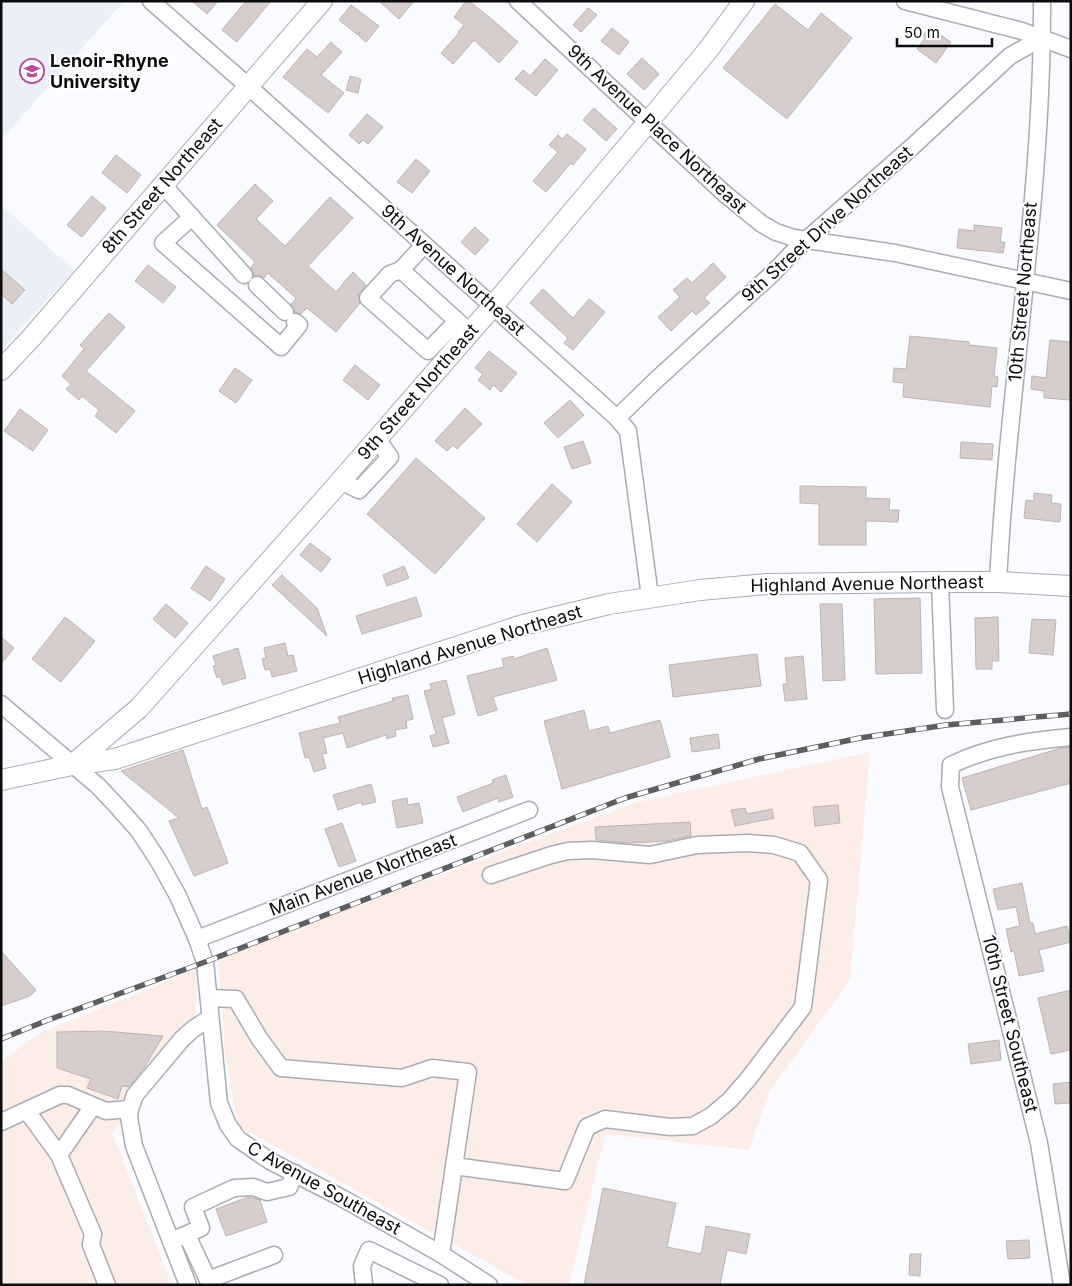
<svg xmlns="http://www.w3.org/2000/svg" width="1072" height="1286" viewBox="0 0 1072 1286" font-family="Inter,sans-serif">
<style>
.industrial{fill:#fceee7}
.built{fill:#eaeff8}
.building{fill:#d7cdcc;stroke:#beb4b3}
.lines{fill:none;stroke-linecap:round;stroke-linejoin:round}
.minor-casing{stroke:#a8acb3;stroke-width:19}
.major-casing{stroke:#a8acb3;stroke-width:22}
.minor{stroke:#fff;stroke-width:16}
.major{stroke:#fff;stroke-width:20}
.rail-casing{stroke:#5d5e60;stroke-width:5.5}
.rail{stroke:#fff;stroke-width:4;stroke-dasharray:11;stroke-linecap:butt}
.labels{text-anchor:middle;stroke-width:4;stroke-linejoin:round;paint-order:stroke}
.poi-label{font-size:18px;font-weight:bold;fill:#0b0c0e;stroke:#fff;text-anchor:start}
.street-label{font-size:18px;fill:#0b0c0e;stroke:#fff}
</style>
<rect width="100%" height="100%" fill="#f9fbfe"/>
<!-- industrial -->
<g class="industrial">
<polygon points="870,752 850,980 769,1092 749,1150 605,1134 569,1285 528,1285 238,1126 225,1052 218,957 637,802"/>
<polygon points="197,969 195,1041 112,1133 172,1285 1,1285 1,1061 41,1033"/>
</g>
<!-- built -->
<g class="built">
<polygon points="1,1 124,1 1,140"/>
<polygon points="1,205 74,270 1,350"/>
</g>
<!-- building -->
<g class="building">
<polygon points="192,1 218,1 207,14"/>
<polygon points="246,1 271,1 237,42 222,30"/>
<polygon points="379,1 414,1 399,19"/>
<polygon points="466,1 469,1 494,21 518,42 499,63 474,40 453,64 441,53 459,33 458,32 464,25 454,17"/>
<polygon points="775,4 808,30 821,13 852,38 787,119 723,68"/>
<polygon points="351,5 379,26 366,42 359,36 360,32 358,35 339,20"/>
<polygon points="588,8 597,15 581,32 573,25"/>
<polygon points="929,27 951,42 936,63 917,49 925,38 923,36"/>
<polygon points="612,28 629,42 619,55 601,41"/>
<polygon points="331,42 342,52 321,75 344,93 328,113 283,77 307,49 317,57"/>
<polygon points="642,58 659,74 644,90 627,74"/>
<polygon points="545,59 558,70 536,96 515,79 523,70 530,76"/>
<polygon points="350,76 361,79 358,93 346,90"/>
<polygon points="594,108 617,129 606,141 583,120"/>
<polygon points="367,114 383,127 368,144 363,140 359,144 349,135"/>
<polygon points="567,134 586,149 573,165 571,163 546,192 533,181 558,152 549,145 558,135 562,139"/>
<polygon points="116,155 141,175 127,193 102,173"/>
<polygon points="416,159 430,171 412,193 397,182"/>
<polygon points="255,184 273,201 256,219 285,246 330,197 353,218 308,266 336,292 353,272 366,285 358,295 360,303 336,332 307,308 301,314 295,312 291,304 296,298 268,273 264,278 259,275 254,276 251,267 255,262 217,225"/>
<polygon points="92,196 106,208 82,237 67,225"/>
<polygon points="974,225 1002,228 1000,242 1005,242 1003,253 957,248 959,229 974,231"/>
<polygon points="475,227 489,240 475,255 461,242"/>
<polygon points="713,263 726,277 704,298 710,303 696,315 692,311 671,331 658,317 680,297 673,290 687,278 692,283"/>
<polygon points="148,265 176,287 163,303 135,281"/>
<polygon points="1,269 25,290 12,304 1,294"/>
<polygon points="543,289 573,318 589,299 605,312 573,350 564,343 568,338 530,303"/>
<polygon points="109,313 125,327 86,371 135,411 116,433 95,416 99,410 82,396 79,400 66,389 71,384 62,376 84,349 80,345"/>
<polygon points="910,336 969,342 969,345 997,348 994,376 998,377 997,387 992,386 990,407 903,397 904,383 893,382 894,368 906,369"/>
<polygon points="1050,340 1071,342 1071,400 1044,398 1044,391 1031,389 1032,376 1046,378"/>
<polygon points="489,351 517,373 501,392 493,385 490,390 478,380 483,374 475,368"/>
<polygon points="355,365 380,385 368,400 343,380"/>
<polygon points="235,368 252,380 236,403 219,391"/>
<polygon points="570,400 584,415 558,438 544,423"/>
<polygon points="465,408 482,424 457,449 453,445 447,451 435,441"/>
<polygon points="20,409 48,430 33,451 4,431"/>
<polygon points="583,441 591,463 572,469 564,447"/>
<polygon points="961,442 993,444 992,460 960,458"/>
<polygon points="416,458 485,518 435,574 367,514"/>
<polygon points="552,484 572,502 537,542 517,524"/>
<polygon points="800,486 866,487 866,498 890,499 889,510 899,510 898,522 866,521 866,545 819,545 819,504 800,503"/>
<polygon points="1034,493 1052,495 1051,503 1061,504 1060,522 1024,518 1026,500 1034,501"/>
<polygon points="310,543 331,559 321,572 300,555"/>
<polygon points="206,566 225,579 210,601 191,588"/>
<polygon points="404,566 409,578 387,586 383,575"/>
<polygon points="282,575 317,608 327,636 272,585"/>
<polygon points="416,597 422,616 362,634 356,616"/>
<polygon points="920,598 922,673 876,674 874,599"/>
<polygon points="166,604 188,623 175,638 153,619"/>
<polygon points="820,604 842,604 845,680 823,681"/>
<polygon points="65,617 95,641 61,682 32,659"/>
<polygon points="998,617 999,661 992,661 992,669 976,669 975,618"/>
<polygon points="1032,619 1056,620 1053,655 1029,653"/>
<polygon points="1,637 14,648 1,664"/>
<polygon points="285,643 288,656 293,655 297,671 272,677 270,669 265,670 262,659 266,658 264,648"/>
<polygon points="238,648 246,678 223,685 220,676 217,678 213,666 216,665 213,656"/>
<polygon points="547,648 557,680 493,697 497,710 478,716 467,676 504,667 502,659 513,656 514,659"/>
<polygon points="757,654 761,686 673,697 669,665"/>
<polygon points="803,656 807,699 785,701 783,684 787,684 785,658"/>
<polygon points="446,680 455,714 442,718 449,743 433,747 430,736 436,734 424,691 432,689 430,684"/>
<polygon points="408,695 413,719 406,721 407,728 395,730 396,736 387,739 386,735 347,748 343,733 323,738 327,753 322,754 326,768 314,772 309,757 305,758 299,733 340,723 338,717 393,701 392,698"/>
<polygon points="584,710 589,731 608,726 610,733 660,720 670,757 562,789 544,721"/>
<polygon points="718,734 720,748 692,752 690,738"/>
<polygon points="1071,747 1071,783 971,810 962,778 1061,748"/>
<polygon points="183,750 202,809 207,807 228,863 194,876 169,821 179,818 121,771"/>
<polygon points="506,775 513,797 499,802 498,798 463,812 457,797 493,783 492,780"/>
<polygon points="371,784 376,802 362,805 361,802 338,810 333,795"/>
<polygon points="407,798 408,805 419,803 423,823 397,828 392,801"/>
<polygon points="838,805 840,823 815,826 813,807"/>
<polygon points="745,808 747,814 772,809 774,818 735,826 731,810"/>
<polygon points="690,822 691,836 666,841 630,843 596,840 595,827"/>
<polygon points="342,823 356,861 339,867 325,829"/>
<polygon points="1022,883 1030,923 1033,923 1035,934 1067,926 1071,942 1039,950 1044,971 1019,976 1014,951 1011,952 1006,929 1020,926 1016,907 998,910 993,889"/>
<polygon points="1,951 36,990 30,996 1,1006"/>
<polygon points="1071,990 1071,1050 1051,1054 1038,998"/>
<polygon points="103,1031 163,1036 144,1068 129,1087 122,1086 118,1099 87,1088 91,1079 57,1068 57,1032"/>
<polygon points="999,1040 1001,1060 971,1064 968,1044"/>
<polygon points="1071,1082 1071,1103 1055,1104 1053,1084"/>
<polygon points="603,1188 676,1203 667,1247 701,1254 706,1226 750,1234 746,1254 727,1250 720,1285 584,1285"/>
<polygon points="248,1197 260,1200 267,1222 226,1236 216,1209"/>
<polygon points="1029,1240 1030,1258 1008,1259 1006,1241"/>
<polygon points="910,1254 921,1254 920,1276 909,1275"/>
</g>
<g class="lines">
<defs>
<g id="minor">
<polyline points="151,1 248,86 617,418 628,431 650,597"/>
<polyline points="518,1 725,194 762,224 776,232 794,238 895,253 1071,291"/>
<polyline points="905,1 1022,31 1071,49"/>
<polyline points="163,185 244,275"/>
<polyline points="192,217 163,243 281,347 299,325 295,322"/>
<polyline points="424,245 401,270 465,328"/>
<polyline points="401,270 390,274 368,298 428,351 457,321"/>
<polyline points="257,285 285,312"/>
<polyline points="617,418 655,381 773,273 796,249 913,146 1010,56 1042,38"/>
<polyline points="341,481 359,490 390,457 377,439"/>
<polyline points="940,582 945,710"/>
<path d="M998 582C1008 388 1043 196 1042 1"/>
<polyline points="1,704 98,786 116,805 139,831 158,860 178,896 197,939 205,962 219,1103 228,1125 238,1139 270,1161 342,1198 441,1254 489,1285"/>
<polyline points="197,939 529,810"/>
<polyline points="209,998 236,999 259,1038 281,1068 402,1078 432,1068 468,1072 441,1254"/>
<polyline points="93,1106 59,1155 93,1234 91,1245 107,1285"/>
<polyline points="27,1111 59,1155"/>
<polyline points="1,1122 60,1095 68,1095 106,1111 130,1109"/>
<polyline points="454,1166 565,1181 587,1127 605,1119 670,1127 693,1126 711,1116 730,1100 749,1078 803,1007 819,880 800,853 774,845 748,843 697,845 650,855 592,850 568,851 551,855 491,875"/>
<polyline points="187,1235 208,1280 274,1255"/>
<polyline points="171,1241 201,1228 193,1207 234,1188 253,1187 267,1192 289,1187 295,1173"/>
<polyline points="188,1285 134,1146 129,1117 130,1109 135,1095 182,1039 193,1029 210,1018"/>
<polyline points="364,1285 362,1266 369,1250 440,1285"/>
<path d="M1062 1285 1039 1143 950 787 951 765C991 746 1028 741 1071 737"/>
</g>
<g id="major">
<polyline points="1,370 32,337 322,1"/>
<polyline points="72,765 139,708 331,492 493,306 648,122 708,50 744,1"/>
<polyline points="1,780 72,765 115,759 523,625 609,604 700,590 767,584 940,582 998,582 1071,586"/>
</g>
</defs>
<!-- minor casing -->
<use href="#minor" class="minor-casing"/>
<!-- major casing -->
<use href="#major" class="major-casing"/>
<!-- minor -->
<use href="#minor" class="minor"/>
<!-- major -->
<use href="#major" class="major"/>
<defs>
<polyline id="rail" points="1,1039 48,1020 205,962 625,798 759,759 860,738 946,725 1071,714"/>
</defs>
<!-- rail casing -->
<use href="#rail" class="rail-casing"/>
<!-- rail -->
<use href="#rail" class="rail"/>
</g>
<!-- icons -->
<defs>
<symbol id="university-ring" viewBox="-11 -11 22 22"><circle r="9.5" fill="#fff" stroke="#bf49a0" stroke-width="1.5"/><path d="M0-5L7-2L0 1L-7-2ZM-4 1L0 2.5L4 1V4Q0 6-4 4Z" fill="#bf49a0"/></symbol>
</defs>
<g fill-rule="evenodd">
<use href="#university-ring" x="18" y="57" width="28" height="28"/>
</g>
<g class="labels">
<!-- poi labels -->
<g class="poi-label">
<text x="50" y="67">Lenoir-Rhyne<tspan x="50" dy="21">University</tspan></text>
</g>
<!-- street labels -->
<g class="street-label">
<text transform="translate(657 129) rotate(43)" y="6">9th Avenue Place Northeast</text>
<text transform="translate(162 186) rotate(-49)" y="6">8th Street Northeast</text>
<text transform="translate(827 224) rotate(-42)" y="6">9th Street Drive Northeast</text>
<text transform="translate(453 270) rotate(42)" y="6">9th Avenue Northeast</text>
<text transform="translate(1023 292) rotate(-85)" y="6">10th Street Northeast</text>
<text transform="translate(418 392) rotate(-49)" y="6">9th Street Northeast</text>
<text transform="translate(867 584) rotate(-1)" y="6">Highland Avenue Northeast</text>
<text transform="translate(470 645) rotate(-17)" y="6">Highland Avenue Northeast</text>
<text transform="translate(363 875) rotate(-21)" y="6">Main Avenue Northeast</text>
<text transform="translate(1010 1024) rotate(76)" y="6">10th Street Southeast</text>
<text transform="translate(324 1188) rotate(29)" y="6">C Avenue Southeast</text>
</g>
</g>
<!-- border -->
<rect width="1072" height="1286" fill="none" stroke="#0b0c0e" stroke-width="5"/>
<!-- scale -->
<path d="M897 38v8h95v-8" fill="none" stroke="#0b0c0e" stroke-width="2.5"/>
<text x="904" y="38" font-size="15" fill="#0b0c0e" stroke="#ffffff" stroke-width="4" paint-order="stroke">50 m</text>
</svg>
